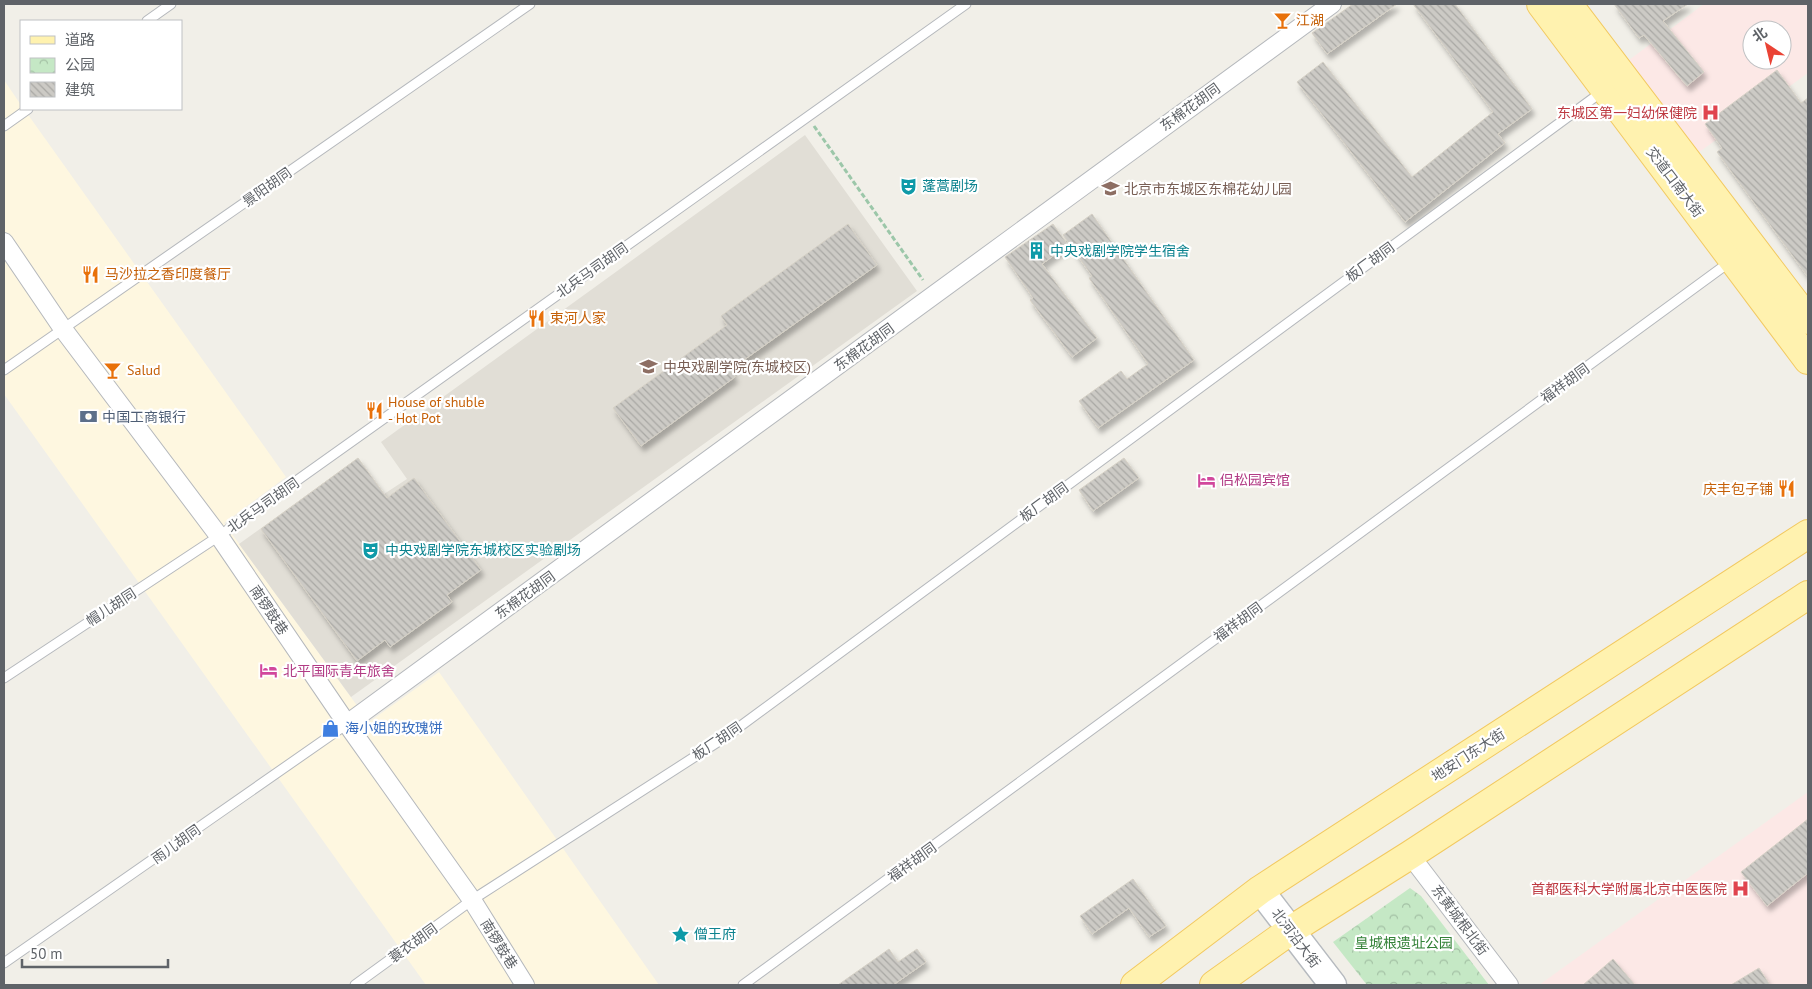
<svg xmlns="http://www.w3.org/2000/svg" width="1812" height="989" viewBox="0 0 1812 989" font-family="'PT Sans','Noto Sans SC',sans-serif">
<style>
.commercial{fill:#fef7e0}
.education{fill:#e1ded6}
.medical{fill:#fce8e6;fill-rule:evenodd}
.park{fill:url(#park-crowns)}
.building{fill:url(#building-back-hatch);stroke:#d6d1c6;filter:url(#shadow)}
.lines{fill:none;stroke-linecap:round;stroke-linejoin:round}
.lane-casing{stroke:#b5b8bc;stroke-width:11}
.street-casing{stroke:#b5b8bc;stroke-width:20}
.secondary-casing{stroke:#b6babf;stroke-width:29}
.primary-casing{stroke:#f2c960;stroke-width:30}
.path{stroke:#9cc7a9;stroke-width:3;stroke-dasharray:5 2.5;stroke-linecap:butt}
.lane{stroke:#fff;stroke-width:9}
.street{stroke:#fff;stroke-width:18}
.secondary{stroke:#fff;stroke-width:26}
.primary{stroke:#fff2af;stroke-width:28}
.labels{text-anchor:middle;stroke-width:4.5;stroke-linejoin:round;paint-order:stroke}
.food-label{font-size:14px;fill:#c56008;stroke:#fff;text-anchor:start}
.street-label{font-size:14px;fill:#5f6368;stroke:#fff}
.health-label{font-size:14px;fill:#be3a42;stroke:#fff;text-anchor:end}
.culture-label{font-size:14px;fill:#0d838f;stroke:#fff;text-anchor:start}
.education-label{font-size:14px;fill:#785e54;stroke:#fff;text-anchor:start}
.service-label{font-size:14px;fill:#4e5e75;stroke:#fff;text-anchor:start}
.hotel-label{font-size:14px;fill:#b23c85;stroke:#fff;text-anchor:start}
.shop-label{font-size:14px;fill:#366cbe;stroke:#fff;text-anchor:start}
.park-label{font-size:14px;fill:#348238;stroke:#fff}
</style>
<defs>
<pattern id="park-crowns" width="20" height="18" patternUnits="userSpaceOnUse" patternTransform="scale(1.25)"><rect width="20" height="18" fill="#c5e8c5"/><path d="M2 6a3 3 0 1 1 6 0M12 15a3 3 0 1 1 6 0" fill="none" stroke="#a3c0a4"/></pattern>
<pattern id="building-back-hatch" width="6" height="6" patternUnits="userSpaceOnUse" patternTransform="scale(1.25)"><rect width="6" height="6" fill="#cccac5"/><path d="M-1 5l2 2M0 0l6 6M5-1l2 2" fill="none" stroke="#a9a8a4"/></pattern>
<filter id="shadow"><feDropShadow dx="3" dy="5.5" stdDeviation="2.5" flood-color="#0004"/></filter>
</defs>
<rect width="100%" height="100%" fill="#f1efe8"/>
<!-- commercial -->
<polygon class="commercial" points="4,80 21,105 21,109 24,109 286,477 224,523 369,722 439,672 659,985 426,985 4,394"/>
<!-- education -->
<polygon class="education" points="805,135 917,291 351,697 239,544 358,458 384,494 407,479 381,442"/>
<!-- medical -->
<g class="medical">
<path d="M1704 4H1808V73L1698 153 1629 60ZM1752 30H1782V60H1752Z"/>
<polygon points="1808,792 1808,985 1539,985"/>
</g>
<!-- park -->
<polygon class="park" points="1410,888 1421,896 1489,985 1367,985 1333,942"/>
<!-- building -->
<g class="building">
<polygon points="1353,4 1397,4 1327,54 1312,33"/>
<polygon points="1413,4 1455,4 1532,109 1498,134 1505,143 1405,222 1297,82 1323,62 1412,177 1493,112"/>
<polygon points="1614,4 1688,4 1663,21 1704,72 1687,86 1644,35 1639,38"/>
<polygon points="1777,70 1801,103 1808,98 1808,277 1717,152 1722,148 1705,124"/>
<polygon points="1092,214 1194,360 1098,428 1079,401 1121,371 1127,379 1148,364 1089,278 1092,276 1063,235"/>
<polygon points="848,224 877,265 730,370 735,377 641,446 613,408 727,325 721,316"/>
<polygon points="1053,224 1068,245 1042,264 1097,338 1072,357 1030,300 1033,298 1005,257"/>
<polygon points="358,458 387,498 414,478 481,570 447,595 452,602 390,647 385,640 357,661 261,529"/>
<polygon points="1124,458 1139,478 1093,511 1079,490"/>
<polygon points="1808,819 1808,873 1767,906 1741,872"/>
<polygon points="1133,879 1166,926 1149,937 1129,908 1092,934 1080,916"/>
<polygon points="889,949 898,962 917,949 926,962 893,985 838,985"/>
<polygon points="1613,959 1635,985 1583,985"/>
<polygon points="1759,968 1770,985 1731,985"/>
</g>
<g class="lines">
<defs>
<g id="lane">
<polyline points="147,21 171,4"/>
<polyline points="4,126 28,109"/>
<polyline points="4,370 530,4"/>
<polyline points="4,678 219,536 966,4"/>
<polyline points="4,963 347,724"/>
<polyline points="355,985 472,900 727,736 1603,91"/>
<polyline points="743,985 1731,261"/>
</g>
<g id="street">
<polyline points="4,242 63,329 219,536 347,724 472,900 525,985"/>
<polyline points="347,724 1332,4"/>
<polyline points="1410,855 1509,985"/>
</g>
<polyline id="secondary" points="1260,890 1333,985"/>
<g id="primary">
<polyline points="1541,4 1808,360"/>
<polyline points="1568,4 1808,320"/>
<polyline points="1135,985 1260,890 1808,534"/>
<polyline points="1214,985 1291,930 1410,855 1808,595"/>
</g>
</defs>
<!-- lane casing -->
<use href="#lane" class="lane-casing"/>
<!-- street casing -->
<use href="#street" class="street-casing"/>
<!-- secondary casing -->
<use href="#secondary" class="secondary-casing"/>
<!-- primary casing -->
<use href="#primary" class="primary-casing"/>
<!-- path -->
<polyline class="path" points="814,126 923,280"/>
<!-- lane -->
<use href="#lane" class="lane"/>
<!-- street -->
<use href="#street" class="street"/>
<!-- secondary -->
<use href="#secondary" class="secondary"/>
<!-- primary -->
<use href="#primary" class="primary"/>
</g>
<!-- icons -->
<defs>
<symbol id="bar-bare" viewBox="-9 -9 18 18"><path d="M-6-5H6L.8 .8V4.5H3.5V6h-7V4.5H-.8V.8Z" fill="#e8710a" stroke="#fff" stroke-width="2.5" paint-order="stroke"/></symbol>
<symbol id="hospital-bare" viewBox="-9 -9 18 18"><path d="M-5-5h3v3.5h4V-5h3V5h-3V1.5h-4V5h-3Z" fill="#e0444e" stroke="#fff" stroke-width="2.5" paint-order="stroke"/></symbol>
<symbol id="theatre-bare" viewBox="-9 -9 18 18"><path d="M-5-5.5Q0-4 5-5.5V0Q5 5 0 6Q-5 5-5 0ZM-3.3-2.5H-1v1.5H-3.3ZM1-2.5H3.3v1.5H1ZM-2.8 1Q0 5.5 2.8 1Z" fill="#0f9aa8" stroke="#fff" stroke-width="2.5" paint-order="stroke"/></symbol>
<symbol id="school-bare" viewBox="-9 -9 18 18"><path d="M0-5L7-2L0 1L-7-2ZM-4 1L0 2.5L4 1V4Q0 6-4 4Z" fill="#8d6e63" stroke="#fff" stroke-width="2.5" paint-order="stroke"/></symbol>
<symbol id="building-bare" viewBox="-9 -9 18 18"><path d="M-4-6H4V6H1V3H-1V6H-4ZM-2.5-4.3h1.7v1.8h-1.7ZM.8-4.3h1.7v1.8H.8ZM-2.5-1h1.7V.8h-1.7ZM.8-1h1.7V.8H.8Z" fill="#0f9aa8" stroke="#fff" stroke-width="2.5" paint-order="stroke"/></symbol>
<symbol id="restaurant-bare" viewBox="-9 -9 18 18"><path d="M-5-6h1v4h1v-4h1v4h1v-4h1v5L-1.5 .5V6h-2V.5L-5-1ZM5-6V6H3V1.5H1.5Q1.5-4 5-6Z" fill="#e8710a" stroke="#fff" stroke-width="2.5" paint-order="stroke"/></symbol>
<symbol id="university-bare" viewBox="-9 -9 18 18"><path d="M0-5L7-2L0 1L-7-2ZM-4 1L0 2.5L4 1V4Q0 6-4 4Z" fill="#8d6e63" stroke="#fff" stroke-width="2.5" paint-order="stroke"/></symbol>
<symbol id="bank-bare" viewBox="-9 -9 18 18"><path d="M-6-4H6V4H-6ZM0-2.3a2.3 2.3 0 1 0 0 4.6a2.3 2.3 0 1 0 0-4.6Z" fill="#5c6f8a" stroke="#fff" stroke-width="2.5" paint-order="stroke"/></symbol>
<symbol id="hotel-bare" viewBox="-9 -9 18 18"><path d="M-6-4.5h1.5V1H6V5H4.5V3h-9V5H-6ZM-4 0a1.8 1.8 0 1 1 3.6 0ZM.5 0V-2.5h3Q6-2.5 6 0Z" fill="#d1479c" stroke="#fff" stroke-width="2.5" paint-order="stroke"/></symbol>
<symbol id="shop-bare" viewBox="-9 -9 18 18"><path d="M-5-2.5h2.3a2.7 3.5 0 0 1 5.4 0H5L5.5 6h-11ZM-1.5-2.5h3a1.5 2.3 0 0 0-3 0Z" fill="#3f7fe0" stroke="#fff" stroke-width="2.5" paint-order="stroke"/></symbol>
<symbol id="sight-bare" viewBox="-9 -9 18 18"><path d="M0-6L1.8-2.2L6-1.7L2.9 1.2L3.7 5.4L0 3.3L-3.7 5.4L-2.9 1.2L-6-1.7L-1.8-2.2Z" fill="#0f9aa8" stroke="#fff" stroke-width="2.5" paint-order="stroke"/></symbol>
</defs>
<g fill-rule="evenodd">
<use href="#bar-bare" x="1270" y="8" width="25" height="25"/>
<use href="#hospital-bare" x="1698" y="100" width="25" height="25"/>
<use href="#theatre-bare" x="896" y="174" width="25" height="25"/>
<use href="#school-bare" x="1098" y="176" width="25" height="25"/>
<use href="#building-bare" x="1024" y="238" width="25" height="25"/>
<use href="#restaurant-bare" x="78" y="262" width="25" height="25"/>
<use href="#restaurant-bare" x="524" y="306" width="25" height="25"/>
<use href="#university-bare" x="636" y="354" width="25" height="25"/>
<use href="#bar-bare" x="100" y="358" width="25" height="25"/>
<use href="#restaurant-bare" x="362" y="398" width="25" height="25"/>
<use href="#bank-bare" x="76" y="404" width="25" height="25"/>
<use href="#hotel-bare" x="1194" y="468" width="25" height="25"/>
<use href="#restaurant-bare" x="1774" y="476" width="25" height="25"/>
<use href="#theatre-bare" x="358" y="538" width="25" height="25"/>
<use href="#hotel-bare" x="256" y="658" width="25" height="25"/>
<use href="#shop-bare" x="318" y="716" width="25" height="25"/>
<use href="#hospital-bare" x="1728" y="876" width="25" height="25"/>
<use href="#sight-bare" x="668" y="922" width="25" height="25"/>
</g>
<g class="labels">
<!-- food labels -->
<g class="food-label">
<text x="1296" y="25">江湖</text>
<text x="105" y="279">马沙拉之香印度餐厅</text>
<text x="550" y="323">束河人家</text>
<text x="127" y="375">Salud</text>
<text x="388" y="407">House of shuble<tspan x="388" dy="16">- Hot Pot</tspan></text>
<text x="1773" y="494" text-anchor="end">庆丰包子铺</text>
</g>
<!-- street labels -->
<g class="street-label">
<text transform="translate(1190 107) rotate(-36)" y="5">东棉花胡同</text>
<text transform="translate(1675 182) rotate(53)" y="5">交道口南大街</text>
<text transform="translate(267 187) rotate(-35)" y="5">景阳胡同</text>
<text transform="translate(1370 262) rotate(-36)" y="5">板厂胡同</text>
<text transform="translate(592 270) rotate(-35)" y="5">北兵马司胡同</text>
<text transform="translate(864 347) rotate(-36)" y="5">东棉花胡同</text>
<text transform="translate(1565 383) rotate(-36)" y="5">福祥胡同</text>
<text transform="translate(1044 502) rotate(-36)" y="5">板厂胡同</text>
<text transform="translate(263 505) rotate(-35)" y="5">北兵马司胡同</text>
<text transform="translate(525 595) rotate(-36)" y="5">东棉花胡同</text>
<text transform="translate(111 607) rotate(-33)" y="5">帽儿胡同</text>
<text transform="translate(269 610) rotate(56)" y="5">南锣鼓巷</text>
<text transform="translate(1238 622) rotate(-36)" y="5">福祥胡同</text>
<text transform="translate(717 741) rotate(-34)" y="5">板厂胡同</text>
<text transform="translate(1468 755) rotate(-33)" y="5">地安门东大街</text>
<text transform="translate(176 844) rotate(-35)" y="5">雨儿胡同</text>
<text transform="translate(912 862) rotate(-36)" y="5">福祥胡同</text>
<text transform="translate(1460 920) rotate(53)" y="5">东黄城根北街</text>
<text transform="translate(1296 938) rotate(53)" y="5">北河沿大街</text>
<text transform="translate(413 943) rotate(-36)" y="5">蓑衣胡同</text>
<text transform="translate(499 944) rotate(58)" y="5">南锣鼓巷</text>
</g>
<!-- health labels -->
<g class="health-label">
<text x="1697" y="118">东城区第一妇幼保健院</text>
<text x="1727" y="894">首都医科大学附属北京中医医院</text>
</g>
<!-- culture labels -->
<g class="culture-label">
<text x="922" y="191">蓬蒿剧场</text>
<text x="1050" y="256">中央戏剧学院学生宿舍</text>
<text x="385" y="555">中央戏剧学院东城校区实验剧场</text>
<text x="694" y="939">僧王府</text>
</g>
<!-- education labels -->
<g class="education-label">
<text x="1124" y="194">北京市东城区东棉花幼儿园</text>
<text x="663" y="372">中央戏剧学院(东城校区)</text>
</g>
<!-- service labels -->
<g class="service-label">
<text x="102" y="422">中国工商银行</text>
</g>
<!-- hotel labels -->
<g class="hotel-label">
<text x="1220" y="485">侣松园宾馆</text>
<text x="283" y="676">北平国际青年旅舍</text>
</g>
<!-- shop labels -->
<g class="shop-label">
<text x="345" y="733">海小姐的玫瑰饼</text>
</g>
<!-- park labels -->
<g class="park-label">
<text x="1404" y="948">皇城根遗址公园</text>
</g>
</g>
<!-- border -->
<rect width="1812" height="989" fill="none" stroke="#5f6368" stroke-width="10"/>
<!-- legend -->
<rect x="20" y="20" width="162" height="90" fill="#ffffff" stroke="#bfc1c3"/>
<rect x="30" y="36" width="25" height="8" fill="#fff2af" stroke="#bfc1c3"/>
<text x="65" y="45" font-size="15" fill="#5f6368">道路</text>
<rect x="30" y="58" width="25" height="15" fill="url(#park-crowns)" stroke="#bfc1c3"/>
<text x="65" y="70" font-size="15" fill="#5f6368">公园</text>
<rect x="30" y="82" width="25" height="15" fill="url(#building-back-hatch)" stroke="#bfc1c3"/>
<text x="65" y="95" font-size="15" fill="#5f6368">建筑</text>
<!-- north arrow -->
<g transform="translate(1767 45) rotate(325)"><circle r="24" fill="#ffffff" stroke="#bfc1c3"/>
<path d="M0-4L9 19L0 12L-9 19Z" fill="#ea4335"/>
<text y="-8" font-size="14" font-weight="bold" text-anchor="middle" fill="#5f6368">北</text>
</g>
<!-- scale -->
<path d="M22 959v8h146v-8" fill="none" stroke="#5f6368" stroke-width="2.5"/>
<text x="30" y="959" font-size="15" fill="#5f6368" stroke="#ffffff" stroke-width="4" paint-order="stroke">50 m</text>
</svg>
